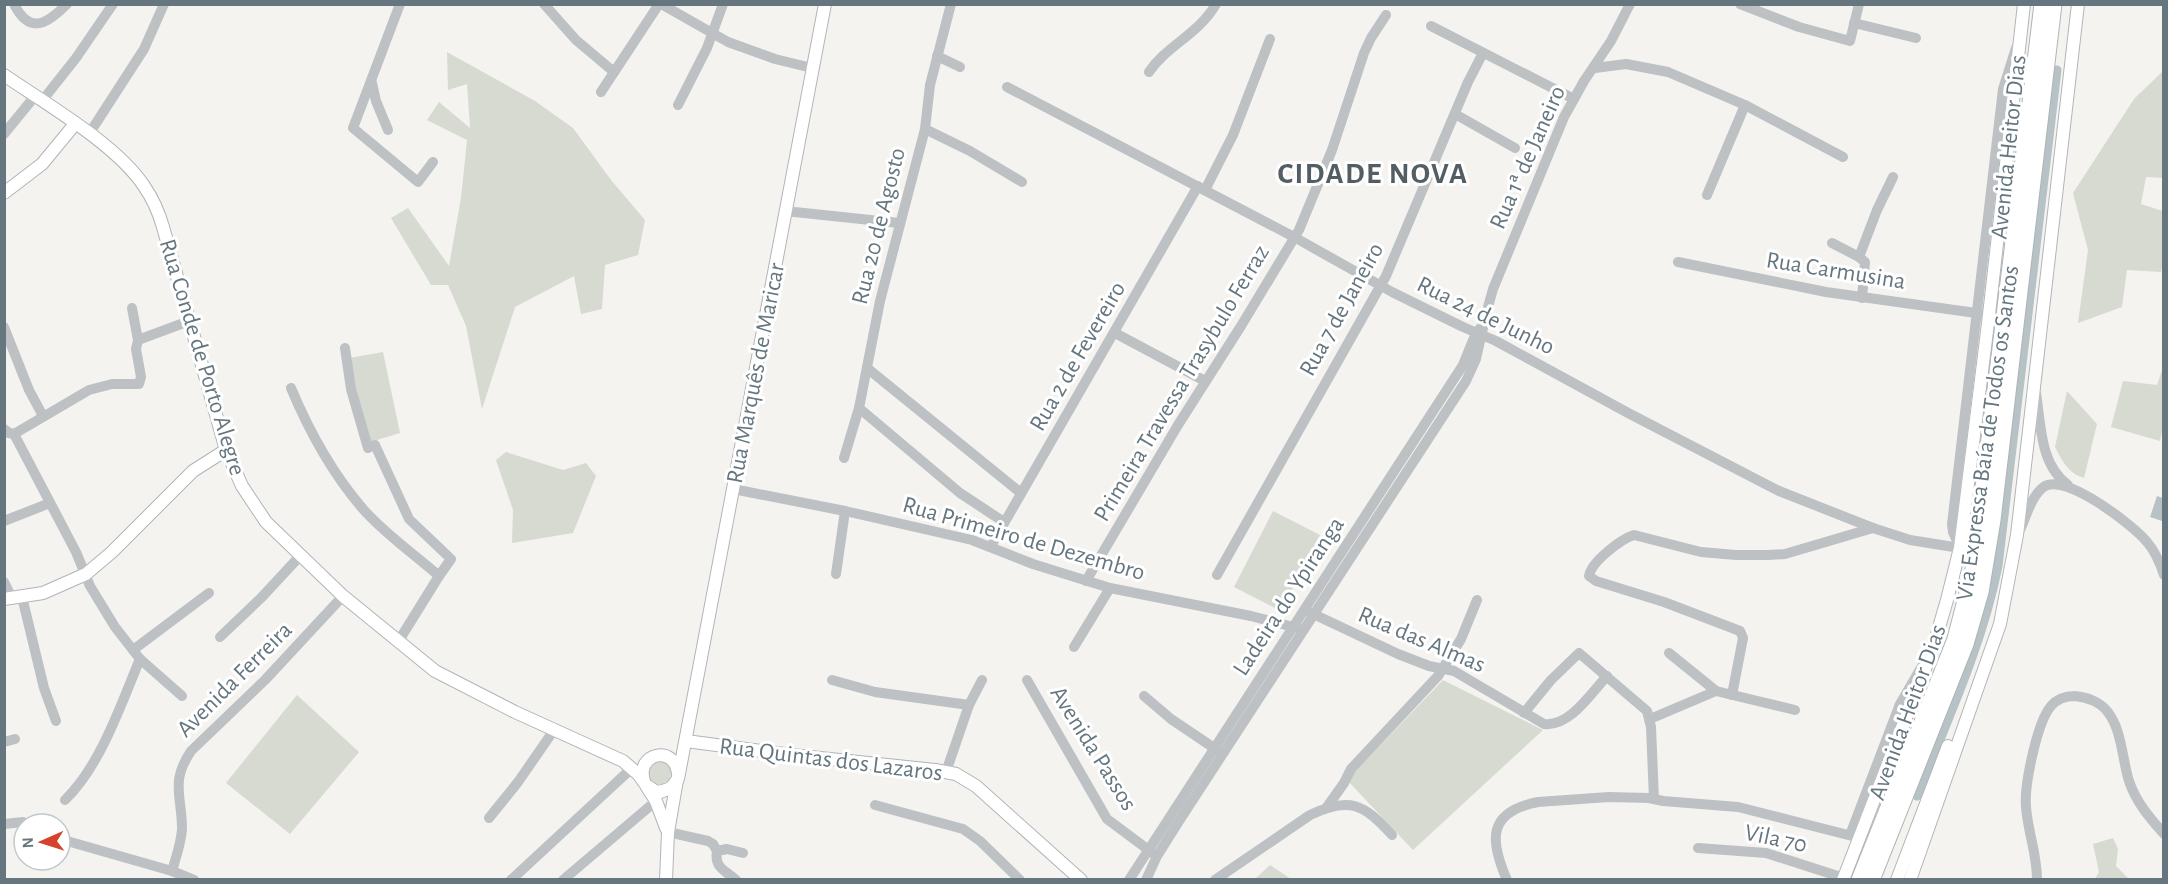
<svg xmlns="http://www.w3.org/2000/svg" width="2168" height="884" viewBox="0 0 2168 884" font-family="'Alegreya Sans',sans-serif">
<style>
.green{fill:#d6dad1}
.water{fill:#b6c2c5}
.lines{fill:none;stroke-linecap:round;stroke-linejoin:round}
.canal{stroke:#b6c2c5;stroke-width:9}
.major-casing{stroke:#b1b5b8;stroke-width:14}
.highway-casing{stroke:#b0b4b6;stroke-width:17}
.minor{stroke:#bdc1c4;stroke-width:10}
.major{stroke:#fff;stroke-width:12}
.highway{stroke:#fff;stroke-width:15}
.labels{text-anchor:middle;stroke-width:6;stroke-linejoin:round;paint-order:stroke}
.street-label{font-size:24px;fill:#65767f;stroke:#fff}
.district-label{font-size:30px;font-weight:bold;letter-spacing:1.5px;fill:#525e64;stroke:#fff}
</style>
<rect width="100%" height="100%" fill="#f4f3f0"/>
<!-- green -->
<g class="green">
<polygon points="447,52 535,101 573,128 611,180 645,220 638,255 605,265 602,309 581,314 574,276 515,307 482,409 466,326 448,285 431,285 391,218 408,208 449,266 461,198 467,140 427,120 439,102 470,128 467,84 448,90"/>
<polygon points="2163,71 2163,178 2146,177 2141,204 2163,211 2164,258 2161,272 2127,270 2122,307 2078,323 2088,250 2073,193 2134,99"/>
<polygon points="383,352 400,433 367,443 349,358"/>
<polygon points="2163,367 2163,427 2160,441 2111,427 2123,381 2157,385"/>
<path d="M2067 391 2097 424 2084 478C2069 474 2062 461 2055 447Z"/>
<polygon points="506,452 563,470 586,463 596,476 573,533 512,543 513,510 496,460"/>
<polygon points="1273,511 1320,535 1281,611 1234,587"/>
<polygon points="1443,680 1543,730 1413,850 1347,780"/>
<polygon points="297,695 359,752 290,834 226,783"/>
<circle cx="659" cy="773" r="12"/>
<polygon points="2113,838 2118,849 2116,866 2129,879 2095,879 2099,872 2093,844"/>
<polygon points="1270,865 1291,879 1255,879"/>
</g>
<!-- water -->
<polygon class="water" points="2157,496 2163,498 2162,521 2150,517"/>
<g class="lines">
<!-- canal -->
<path class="canal" d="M1917 796C1947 721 1982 646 1998 566L2057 70"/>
<defs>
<g id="major">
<path d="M4 75C46 104 116 144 144 186 153 199 159 213 163 227L226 450 242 486 266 522 343 596 435 671 515 712 623 761 638 774 646 785 655 791 660 792 671 788 678 779 825 4"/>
<polyline points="4,193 42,164 75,124"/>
<polyline points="4,599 43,593 86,574 112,552 193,471 226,450"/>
<polyline points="686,741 792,755 935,770 956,774 976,786 1081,880"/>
<path d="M644 781C635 753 675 744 678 774"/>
<polyline points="647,787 656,801 666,828"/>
<polyline points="666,880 668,832 677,780"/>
<polyline points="1843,880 1933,648 1947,600 1960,548 1989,315 2024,4"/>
<polyline points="1897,880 1948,746"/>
<polyline points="1910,880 2000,624 2017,535 2078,4"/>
</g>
<g id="highway">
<polyline points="1859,880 1955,639 1973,570 2042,4"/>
<polyline points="1872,880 1966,644 1981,592 1993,520 2054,4"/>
</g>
</defs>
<!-- major casing -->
<use href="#major" class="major-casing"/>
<!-- highway casing -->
<use href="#highway" class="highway-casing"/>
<!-- minor -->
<g class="minor">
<polyline points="400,4 353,128 418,182 433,162"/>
<polyline points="544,4 576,40 614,72"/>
<polyline points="661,4 728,42 775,59 812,68"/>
<polyline points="1740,4 1799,27 1850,41 1859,4"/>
<path d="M15 6C31 36 49 22 67 4"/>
<polyline points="1854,23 1916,38"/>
<polyline points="1431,26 1574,99"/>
<polyline points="937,56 960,67"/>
<polyline points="1595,68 1626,64 1668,72 1745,105 1843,157"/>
<path d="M1149 72C1166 46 1199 34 1216 4"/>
<polyline points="372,83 376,101 388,130"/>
<polyline points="1007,87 1294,237 1392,292 1463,327 1496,341 1630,414 1779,491 1873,528 1910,540 1960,548"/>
<polyline points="601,92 659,4"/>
<polyline points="42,101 76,58 113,4"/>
<polyline points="678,105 707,48 723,4"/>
<polyline points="1455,114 1515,148"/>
<polyline points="925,129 970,151 1022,182"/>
<polyline points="4,134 35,96"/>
<polyline points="89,134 144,49 164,4"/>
<polyline points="1205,190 1233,135 1270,39"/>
<polyline points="1707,195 1745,105"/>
<polyline points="785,211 899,223"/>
<polyline points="1832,243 1859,257 1865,262 1862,298"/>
<polyline points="1859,257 1877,210 1893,177"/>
<polyline points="1678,262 1826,292 1983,314"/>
<polyline points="4,327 29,390 43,416"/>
<polyline points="1115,333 1205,381"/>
<polyline points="138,340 189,321"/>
<polyline points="345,348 351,389 368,448 375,445 409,519 451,559 439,576"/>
<polyline points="867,368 1021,493"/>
<path d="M291 388C309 431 332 473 363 509 385 534 414 554 439 576L398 642"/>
<path d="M2036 393C2041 425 2040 465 2068 485"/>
<polyline points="859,408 960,493 1004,522"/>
<polyline points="4,429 9,433 14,434 76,552 90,586 115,627 140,659 182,696"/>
<polyline points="14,434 89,390 112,384 139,384 141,377 136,349 138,340 132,308"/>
<polyline points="844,458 859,408 880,301 925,129 930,85 951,4"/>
<polyline points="733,489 845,511 972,540 1033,564 1110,588 1251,616 1297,628"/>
<polyline points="4,521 50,503"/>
<path d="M2020 530C2026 517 2032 494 2045 486 2067 474 2133 525 2147 542 2155 551 2160 563 2164 575"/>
<polyline points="991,546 1198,186"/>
<polyline points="1960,548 1953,532 1952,524 2003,89 2016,48"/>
<polyline points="836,574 845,511"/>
<polyline points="1217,575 1386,276 1468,82 1483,53"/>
<polyline points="1086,581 1178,425 1241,326 1299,230 1332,150 1364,53 1371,38 1386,15"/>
<polyline points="4,582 12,598"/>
<polyline points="22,597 44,688 56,721"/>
<path d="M1307 611 1398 654 1429 666 1454 671 1544 724C1570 727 1591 693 1607 676"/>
<polyline points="220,637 261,598 300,556"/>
<polyline points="1074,647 1110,588"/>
<polyline points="133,650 209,593"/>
<polyline points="1669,653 1716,691 1795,710"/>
<polyline points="832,680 875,692 969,705"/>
<polyline points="1027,680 1107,819 1154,854"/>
<path d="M1732 695 1743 638 1740 631 1664 602 1596 581 1589 576C1591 562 1621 539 1634 535L1701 552 1736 555H1768L1785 554 1873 528"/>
<polyline points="1144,696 1171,719 1220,752"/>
<polyline points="1524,713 1551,680 1579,653 1647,711 1651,727 1654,799"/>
<polyline points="1650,719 1716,691"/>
<polyline points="4,742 15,739"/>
<polyline points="946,772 969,705 982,680"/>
<path d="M65 800C101 765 121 704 140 659"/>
<polyline points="875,805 963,829 980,841 1020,880"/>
<polyline points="1327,807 1344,783 1351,769 1438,676 1461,639 1477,600"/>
<polyline points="489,818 518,782 554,730"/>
<polyline points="4,824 23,822 27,824"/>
<polyline points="668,832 708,841 713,844 717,851"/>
<polyline points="1850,835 1900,704 1925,661"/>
<polyline points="60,839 172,871 194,880"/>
<polyline points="1698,848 1766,853 1844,878"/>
<path d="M717 851C714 868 725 870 736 880"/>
<polyline points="717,851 727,849 743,853"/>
<path d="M172 871C176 857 181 844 182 829 182 796 170 782 191 751L265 680 343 596"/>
<polyline points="511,880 632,768"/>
<polyline points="563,880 656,801"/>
<polyline points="1129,880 1463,365 1476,333 1483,325 1493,289 1564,117 1584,81 1611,41 1630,4"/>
<polyline points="1146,880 1157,856 1179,821 1466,381 1476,359 1483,328"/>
<path d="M1215 880 1310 815C1349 796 1364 804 1392 835"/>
<path d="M1507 880C1489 839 1488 812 1538 802L1609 797 1649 798 1663 801 1738 807 1860 838"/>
<path d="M2037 880C2037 853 2028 833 2026 807 2024 786 2037 722 2051 706 2057 699 2066 696 2075 696 2087 697 2100 702 2107 711 2122 729 2122 759 2129 781 2136 802 2149 817 2164 834"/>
</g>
<!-- major -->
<use href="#major" class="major"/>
<!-- highway -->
<use href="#highway" class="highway"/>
</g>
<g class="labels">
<!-- street labels -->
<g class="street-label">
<text transform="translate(2008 147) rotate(-84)" y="8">Avenida Heitor Dias</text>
<text transform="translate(1527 157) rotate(-66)" y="8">Rua 1ª de Janeiro</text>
<text transform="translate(878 226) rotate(-76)" y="8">Rua 20 de Agosto</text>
<text transform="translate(1836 270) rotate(9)" y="8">Rua Carmusina</text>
<text transform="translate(1341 309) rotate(-61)" y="8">Rua 7 de Janeiro</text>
<text transform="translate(1486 315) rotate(26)" y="8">Rua 24 de Junho</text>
<text transform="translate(1077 356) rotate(-60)" y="8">Rua 2 de Fevereiro</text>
<text transform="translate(203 357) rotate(73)" y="8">Rua Conde de Porto Alegre</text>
<text transform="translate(755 373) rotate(-79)" y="8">Rua Marquês de Maricar</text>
<text transform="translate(1181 383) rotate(-59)" y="8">Primeira Travessa Trasybulo Ferraz</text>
<text transform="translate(1987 433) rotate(-82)" y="8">Via Expressa Baía de Todos os Santos</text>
<text transform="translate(1024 538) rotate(16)" y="8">Rua Primeiro de Dezembro</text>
<text transform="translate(1288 596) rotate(-57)" y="8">Ladeira do Ypiranga</text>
<text transform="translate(1422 639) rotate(23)" y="8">Rua das Almas</text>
<text transform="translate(234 679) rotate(-45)" y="8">Avenida Ferreira</text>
<text transform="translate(1907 712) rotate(-70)" y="8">Avenida Heitor Dias</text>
<text transform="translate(1094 748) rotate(58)" y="8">Avenida Passos</text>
<text transform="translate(831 759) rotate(7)" y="8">Rua Quintas dos Lazaros</text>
<text transform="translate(1776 838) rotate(12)" y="8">Vila 70</text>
</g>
<!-- district labels -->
<g class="district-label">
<text x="1373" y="183">CIDADE NOVA</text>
</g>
</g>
<!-- border -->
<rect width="2168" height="884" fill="none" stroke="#65767f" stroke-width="12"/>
<!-- north arrow -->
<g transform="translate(42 842) rotate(267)"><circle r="28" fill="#ffffff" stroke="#c1c8cc" stroke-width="1.5"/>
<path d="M0-4.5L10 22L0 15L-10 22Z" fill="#d5432f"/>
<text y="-9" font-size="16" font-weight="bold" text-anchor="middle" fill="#65767f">N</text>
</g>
</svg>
